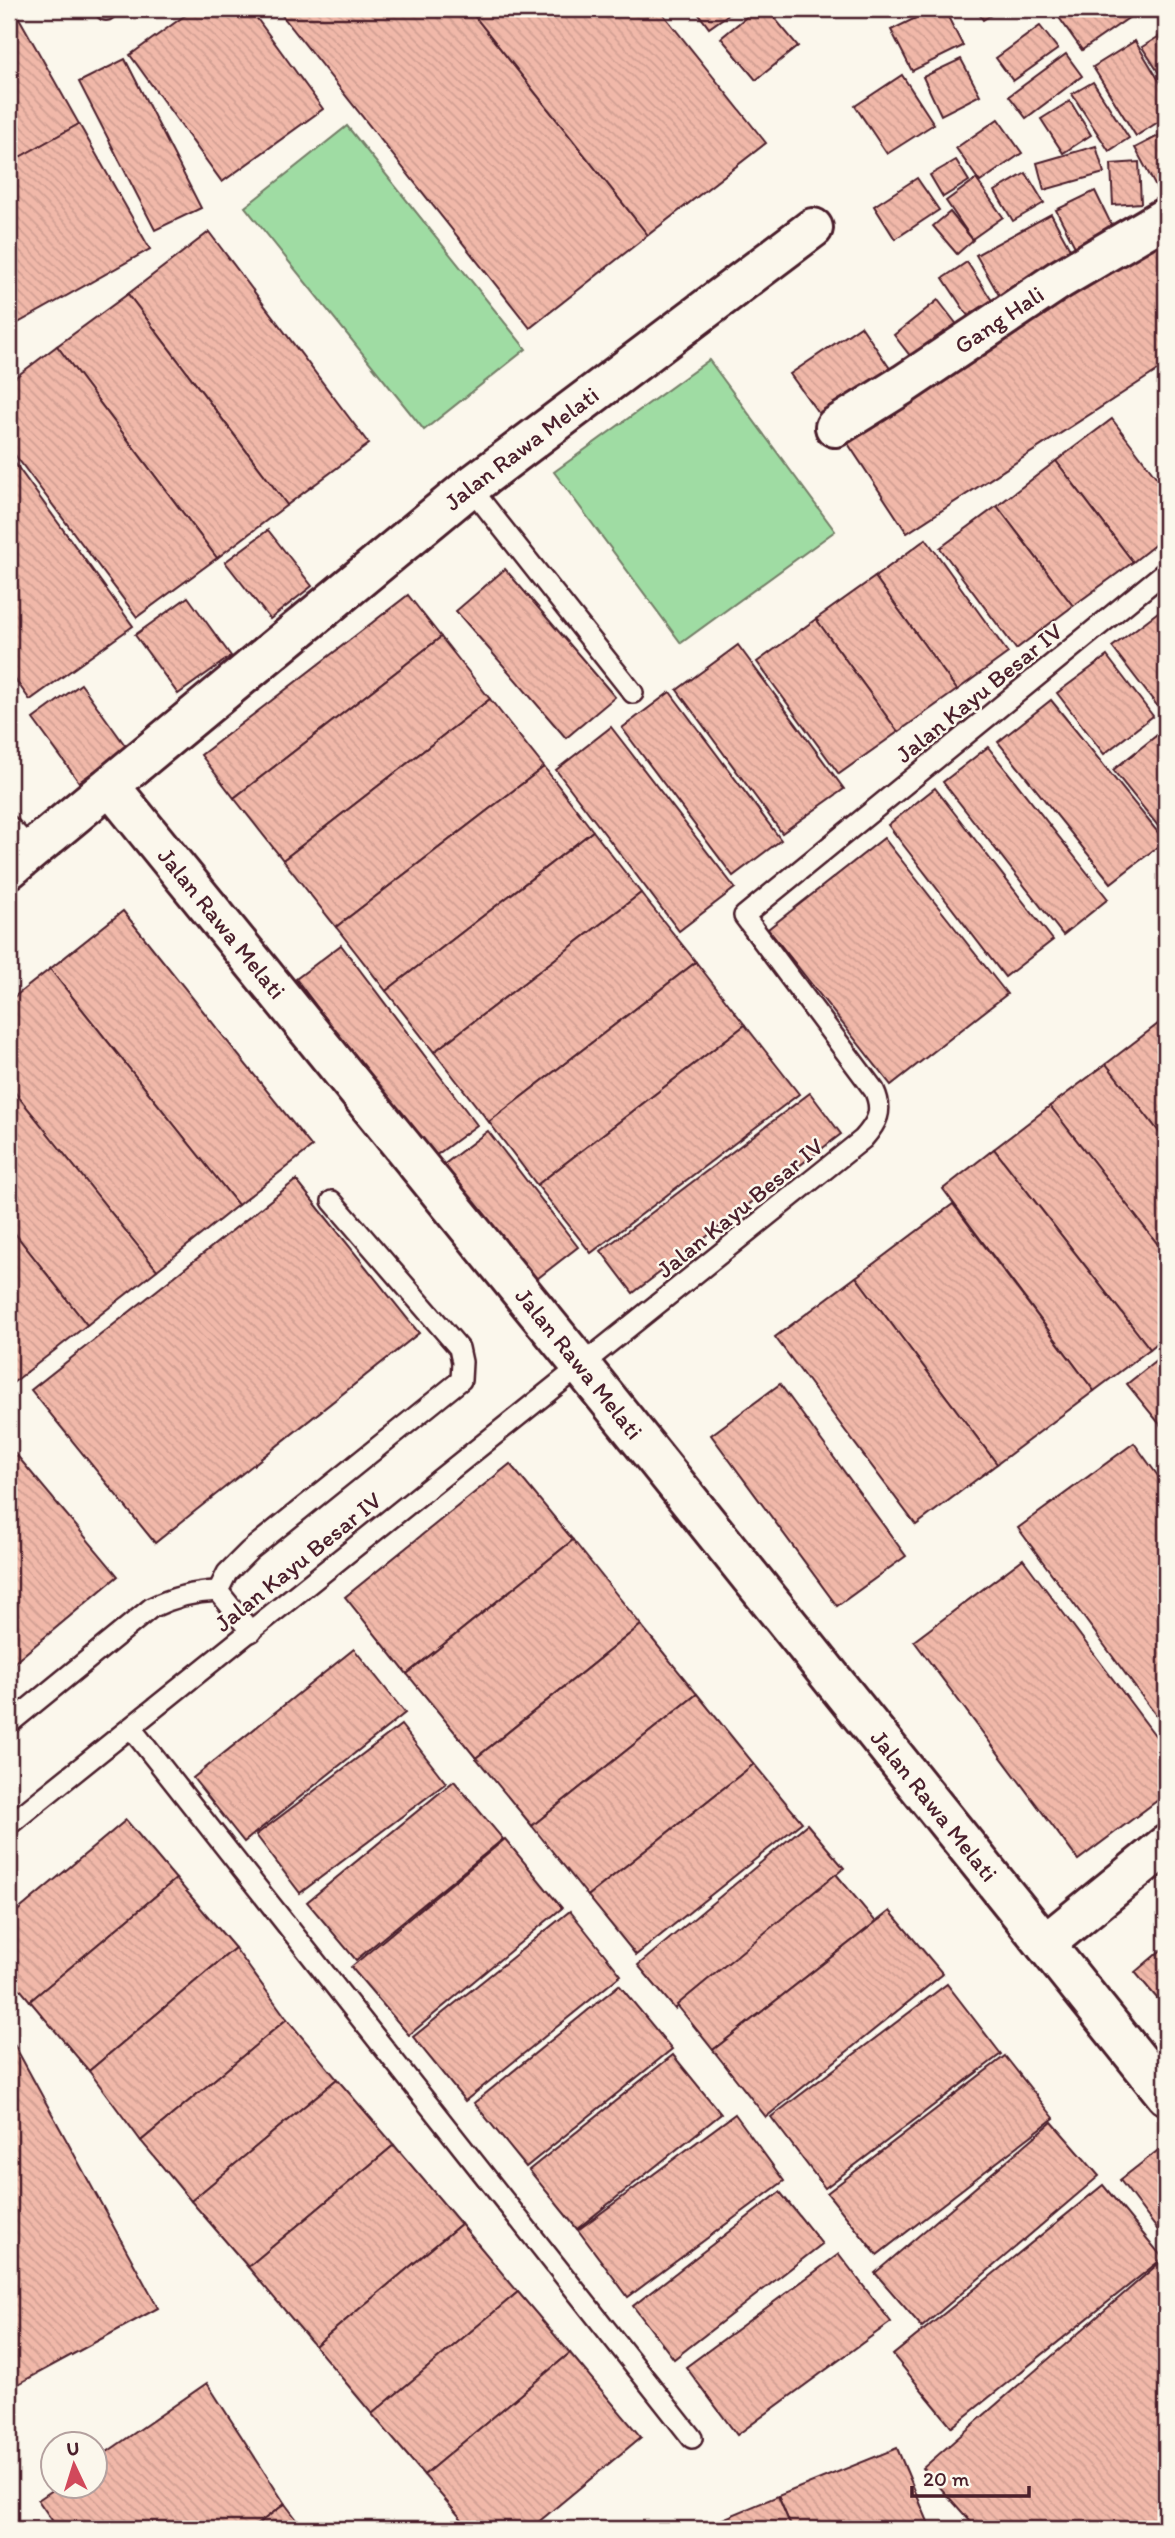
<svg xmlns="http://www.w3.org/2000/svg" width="1175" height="2538" viewBox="0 0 1175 2538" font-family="Itim,sans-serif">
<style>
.grass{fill:#9fdca3;stroke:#747e67;stroke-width:2}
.building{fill:url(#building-back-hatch);stroke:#4a1f2b;stroke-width:2}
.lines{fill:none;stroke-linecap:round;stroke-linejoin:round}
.lane-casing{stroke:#4a1f2b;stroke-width:24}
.street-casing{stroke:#4a1f2b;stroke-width:44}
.lane{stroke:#fbf7ec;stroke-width:19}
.street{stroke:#fbf7ec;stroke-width:38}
.labels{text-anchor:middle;stroke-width:5;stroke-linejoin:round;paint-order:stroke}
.street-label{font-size:24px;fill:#4a1f2b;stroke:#fbf7ec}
</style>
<defs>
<pattern id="building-back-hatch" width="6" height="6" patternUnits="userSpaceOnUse" patternTransform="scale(1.75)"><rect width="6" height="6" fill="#f1b8a9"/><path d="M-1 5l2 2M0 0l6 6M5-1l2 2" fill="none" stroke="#d09e92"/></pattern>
</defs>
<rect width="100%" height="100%" fill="#fbf7ec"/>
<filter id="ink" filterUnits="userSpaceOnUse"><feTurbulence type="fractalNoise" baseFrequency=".0143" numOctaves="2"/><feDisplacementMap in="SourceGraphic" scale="14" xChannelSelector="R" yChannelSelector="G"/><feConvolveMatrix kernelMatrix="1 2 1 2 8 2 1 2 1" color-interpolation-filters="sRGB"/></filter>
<g filter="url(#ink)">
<!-- grass -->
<g class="grass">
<polygon points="347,126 526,349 424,430 245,207"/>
<polygon points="709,360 835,531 681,643 554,472"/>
</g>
<!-- building -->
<g class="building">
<polygon points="9,9 14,9 79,124 9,163"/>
<polygon points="194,9 250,9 323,109 222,182 130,55"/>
<polygon points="277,9 469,9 648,235 530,328"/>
<polygon points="469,9 659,9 766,143 648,235"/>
<polygon points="695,9 736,9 709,28"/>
<polygon points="756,9 767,9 798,46 756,80 721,38"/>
<polygon points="934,9 944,9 963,46 912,71 891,30"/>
<polygon points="976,9 1001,9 983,20"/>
<polygon points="1053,9 1139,9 1140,10 1082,50"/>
<polygon points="1040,26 1058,49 1013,81 996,58"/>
<polygon points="1166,32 1166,68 1159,73 1142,47"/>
<polygon points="1135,41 1166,92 1166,117 1136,136 1093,67"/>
<polygon points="1066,54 1082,76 1026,118 1009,96"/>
<polygon points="125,59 201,208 155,230 79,82"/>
<polygon points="961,59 980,95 941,115 923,77"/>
<polygon points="902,75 934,124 887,154 855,106"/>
<polygon points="1093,82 1129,138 1109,151 1072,94"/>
<polygon points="1070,101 1091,135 1063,153 1041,119"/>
<polygon points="998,119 1022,153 980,182 956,148"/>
<polygon points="79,124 150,249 9,328 9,163"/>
<polygon points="1166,132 1166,187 1158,191 1135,148"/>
<polygon points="1096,146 1104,173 1044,190 1037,163"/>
<polygon points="956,160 969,181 943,197 930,175"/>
<polygon points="1139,162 1141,203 1113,205 1111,164"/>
<polygon points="1026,173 1044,203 1013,221 995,191"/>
<polygon points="917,178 939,210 895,239 874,206"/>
<polygon points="976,179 1003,217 972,239 946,201"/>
<polygon points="1095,191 1113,228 1075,247 1056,210"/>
<polygon points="950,212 973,240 957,254 933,226"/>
<polygon points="1051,214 1074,256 1000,297 976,255"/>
<polygon points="1166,221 1166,365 907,533 841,433"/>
<polygon points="209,232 369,444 287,505 128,294"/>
<polygon points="967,262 996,307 972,322 943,278"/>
<polygon points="128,294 287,505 217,558 57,346"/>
<polygon points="938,300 962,331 918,366 894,335"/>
<polygon points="861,326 891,370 822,418 790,374"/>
<polygon points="57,346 217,558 137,617 9,447 9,382"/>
<polygon points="1112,419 1166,490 1166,536 1133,562 1056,461"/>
<polygon points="9,455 133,626 30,700 9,671"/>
<polygon points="1056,461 1133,562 1073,606 997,506"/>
<polygon points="997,506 1073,606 1016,649 940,548"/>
<polygon points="268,530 312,586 270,619 225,562"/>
<polygon points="926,539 1008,653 957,690 875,577"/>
<polygon points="505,569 615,697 566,738 456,611"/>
<polygon points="875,577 957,690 898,732 816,619"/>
<polygon points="408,595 441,637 234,798 201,755"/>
<polygon points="188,597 231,656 178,694 135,635"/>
<polygon points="1166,606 1166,717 1112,647"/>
<polygon points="816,619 898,732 839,774 757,662"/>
<polygon points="441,637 490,699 283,860 234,798"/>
<polygon points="738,645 844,789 782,833 677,690"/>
<polygon points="1107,656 1153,716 1104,754 1057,693"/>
<polygon points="81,684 127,748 79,782 33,719"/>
<polygon points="670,692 781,840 733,876 622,728"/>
<polygon points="490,699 544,767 336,927 283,860"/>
<polygon points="1051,700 1165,841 1111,883 998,742"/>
<polygon points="611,727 735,888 679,931 556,770"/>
<polygon points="1161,732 1166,738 1166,836 1113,770"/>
<polygon points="988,747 1108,899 1063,935 943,782"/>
<polygon points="544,767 593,831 386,991 336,927"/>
<polygon points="935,788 1053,940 1005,977 888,825"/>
<polygon points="593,831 641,893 434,1052 386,991"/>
<polygon points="884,838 1007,994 891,1085 768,929"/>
<polygon points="641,893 696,962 489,1122 434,1052"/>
<polygon points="123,911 312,1147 238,1205 50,969"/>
<polygon points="341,945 477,1125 431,1159 296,979"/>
<polygon points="696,962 745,1025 537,1185 489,1122"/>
<polygon points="50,969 238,1205 157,1270 9,1085 9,1001"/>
<polygon points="1166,1017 1166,1035 1158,1024"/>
<polygon points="1158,1024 1166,1035 1166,1141 1106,1064"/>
<polygon points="745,1025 799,1094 591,1253 537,1185"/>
<polygon points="1106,1064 1166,1141 1166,1255 1050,1106"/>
<polygon points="9,1085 157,1270 87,1325 9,1226"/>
<polygon points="810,1093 841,1134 633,1293 601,1251"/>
<polygon points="1050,1106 1166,1255 1166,1336 1150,1349 994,1149"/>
<polygon points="488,1131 578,1247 533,1282 442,1166"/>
<polygon points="994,1149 1150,1349 1094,1391 943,1189"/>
<polygon points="296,1180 419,1333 155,1543 31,1390"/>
<polygon points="953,1204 1094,1391 997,1464 856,1277"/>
<polygon points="9,1226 87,1325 9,1386"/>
<polygon points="856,1277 997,1464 916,1525 775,1337"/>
<polygon points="1166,1353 1166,1432 1127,1384"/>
<polygon points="780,1384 906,1556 837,1606 711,1435"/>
<polygon points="1134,1443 1166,1487 1166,1729 1018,1528"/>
<polygon points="9,1446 118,1576 9,1667"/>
<polygon points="510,1464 573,1540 407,1674 345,1597"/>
<polygon points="573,1540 641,1625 476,1758 407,1674"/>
<polygon points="1023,1559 1166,1750 1166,1794 1078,1860 914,1641"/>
<polygon points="641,1625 697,1694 532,1826 476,1758"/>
<polygon points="354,1649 405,1713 244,1842 193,1778"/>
<polygon points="697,1694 754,1764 588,1896 532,1826"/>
<polygon points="401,1725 446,1783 300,1893 256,1835"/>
<polygon points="754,1764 802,1822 636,1955 588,1896"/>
<polygon points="454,1781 503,1839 356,1960 307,1902"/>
<polygon points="126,1820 176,1879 30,2001 9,1976 9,1918"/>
<polygon points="807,1824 844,1868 675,2009 638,1965"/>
<polygon points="505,1839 562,1908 409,2035 351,1967"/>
<polygon points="836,1874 876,1922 713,2050 677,2005"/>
<polygon points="176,1879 235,1948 89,2071 30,2001"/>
<polygon points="570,1911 621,1975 465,2101 413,2037"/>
<polygon points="890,1911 943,1974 766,2117 713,2050"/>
<polygon points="1166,1946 1166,2009 1135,1972"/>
<polygon points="235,1948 287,2019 141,2141 89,2071"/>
<polygon points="947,1984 1001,2054 825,2188 771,2117"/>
<polygon points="619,1985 672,2049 526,2167 474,2103"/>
<polygon points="287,2019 337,2079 191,2201 141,2141"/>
<polygon points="9,2035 158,2308 9,2389"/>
<polygon points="673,2055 721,2114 577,2229 529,2170"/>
<polygon points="1005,2056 1054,2118 877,2255 827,2193"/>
<polygon points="337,2079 394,2145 248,2267 191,2201"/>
<polygon points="735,2114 784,2181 628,2297 578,2230"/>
<polygon points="1052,2122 1099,2176 922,2327 875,2273"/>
<polygon points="1166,2144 1166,2241 1120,2180"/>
<polygon points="394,2145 461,2224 315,2346 248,2267"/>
<polygon points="1103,2185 1163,2258 952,2427 893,2355"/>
<polygon points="780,2192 822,2244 674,2359 633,2306"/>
<polygon points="461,2224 518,2292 372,2414 315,2346"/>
<polygon points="839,2254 891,2322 737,2435 686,2367"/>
<polygon points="1165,2258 1166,2529 977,2529 923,2468"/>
<polygon points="518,2292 570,2353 424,2475 372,2414"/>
<polygon points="570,2353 641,2437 530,2529 470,2529 424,2475"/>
<polygon points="207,2383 285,2504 251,2529 58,2529 38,2500 59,2486 94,2486 94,2461"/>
<polygon points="897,2448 931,2529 792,2529 778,2496"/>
<polygon points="778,2496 792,2529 708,2529 706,2526"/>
<polygon points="285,2504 304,2529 251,2529"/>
<polygon points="10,2513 20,2529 9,2529"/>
</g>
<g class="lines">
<defs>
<g id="lane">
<polyline points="106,9 106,10"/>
<polyline points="470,487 633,693"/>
<polyline points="9,826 32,850"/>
<polyline points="251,1632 218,1591 227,1573 249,1551 461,1380 462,1362 459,1348 332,1201"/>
<path d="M9 1724 151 1608C173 1597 193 1592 218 1591"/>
<polyline points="131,1728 692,2438"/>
<path d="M9 1825 863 1139C877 1123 884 1111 874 1090L744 916 1166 571"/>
</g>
<g id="street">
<path id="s1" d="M835 427 904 384 1059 280 1166 217"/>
<path id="s2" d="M110 786 582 1367 1166 2095"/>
<path id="s3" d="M9 869 470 487 813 228"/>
<polyline points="1045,1944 1166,1845"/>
</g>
</defs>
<!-- lane casing -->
<use href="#lane" class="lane-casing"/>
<!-- street casing -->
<use href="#street" class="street-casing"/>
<!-- lane -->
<use href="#lane" class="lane"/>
<!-- street -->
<use href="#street" class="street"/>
</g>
</g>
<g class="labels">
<!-- street labels -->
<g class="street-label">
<text dy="8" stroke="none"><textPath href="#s1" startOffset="196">Gang Hali</textPath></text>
<text dy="8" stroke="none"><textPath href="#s3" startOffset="663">Jalan Rawa Melati</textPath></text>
<text transform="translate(979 693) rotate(-39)" y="8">Jalan Kayu Besar IV</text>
<text dy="8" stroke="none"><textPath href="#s2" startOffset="177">Jalan Rawa Melati</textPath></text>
<text transform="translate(740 1208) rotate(-39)" y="8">Jalan Kayu Besar IV</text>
<text dy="8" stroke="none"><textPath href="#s2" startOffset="744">Jalan Rawa Melati</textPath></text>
<text transform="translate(298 1562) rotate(-39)" y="8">Jalan Kayu Besar IV</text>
<text dy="8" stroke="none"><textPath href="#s2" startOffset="1311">Jalan Rawa Melati</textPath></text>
</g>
</g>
<!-- margin -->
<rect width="1175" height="2538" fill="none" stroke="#fbf7ec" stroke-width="35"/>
<rect x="18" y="18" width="1140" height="2503" fill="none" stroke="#4a1f2b" stroke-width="2.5" filter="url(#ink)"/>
<!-- north arrow -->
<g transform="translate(74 2465) rotate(356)"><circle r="33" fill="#fbf7ec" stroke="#b4a19f" stroke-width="2"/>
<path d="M0-5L12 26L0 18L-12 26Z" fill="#d1495b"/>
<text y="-10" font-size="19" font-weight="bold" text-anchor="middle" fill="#4a1f2b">U</text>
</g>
<!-- scale -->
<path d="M912 2486v10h117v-10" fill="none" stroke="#4a1f2b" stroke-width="3.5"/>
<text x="923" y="2486" font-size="21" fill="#4a1f2b" stroke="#fbf7ec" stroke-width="5" paint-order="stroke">20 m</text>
</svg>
